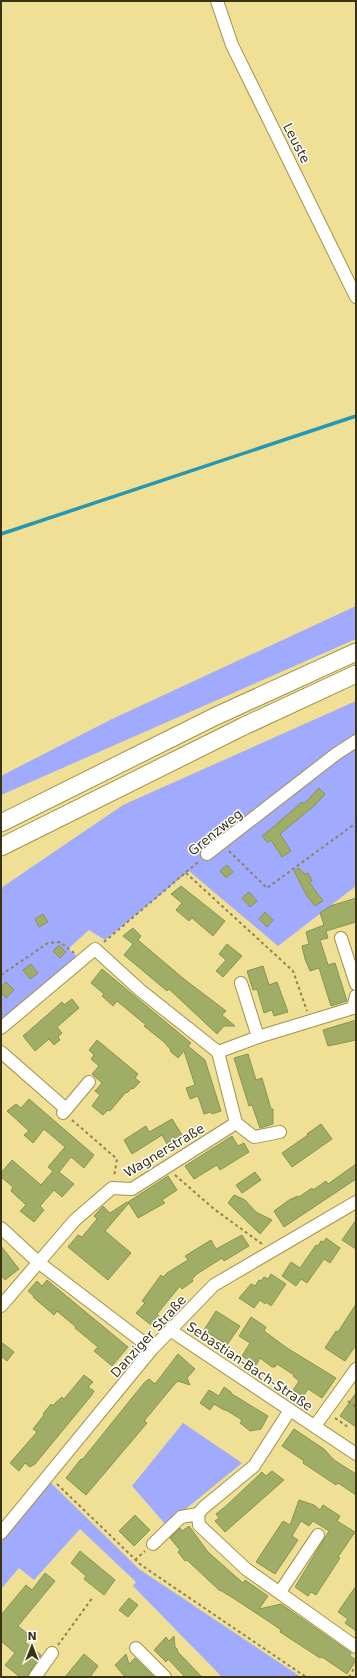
<svg xmlns="http://www.w3.org/2000/svg" width="357" height="1678" viewBox="0 0 357 1678" font-family="'DejaVu Sans',sans-serif">
<style>
.green{fill:#a0aafe}
.lines{fill:none;stroke-linecap:round;stroke-linejoin:round}
.stream{stroke:#2796b0;stroke-width:3.5}
.building{fill:#9fad66;stroke:#88954f}
.minor-casing{stroke:#a19248;stroke-width:14}
.highway-casing{stroke:#a19248;stroke-width:19}
.path{stroke:#8f8451;stroke-width:2;stroke-dasharray:3 3;stroke-linecap:butt}
.minor{stroke:#fff;stroke-width:12}
.highway{stroke:#fff;stroke-width:17}
.labels{text-anchor:middle;stroke-width:3;stroke-linejoin:round;paint-order:stroke}
.street-label{font-size:13px;fill:#3a3415;stroke:#fff}
</style>
<rect width="100%" height="100%" fill="#f0e095"/>
<!-- green -->
<g class="green">
<polygon points="356,606 356,639 1,795 1,776 110,720"/>
<polygon points="356,701 356,886 278,946 189,871 105,940 89,930 68,949 82,960 1,1028 1,888 123,805"/>
<polygon points="183,1423 242,1463 166,1525 132,1486"/>
<polygon points="50,1482 139,1569 301,1677 222,1677 133,1586 136,1582 80,1529 34,1580 19,1568 1,1589 1,1542"/>
</g>
<g class="lines">
<!-- stream -->
<polyline class="stream" points="1,534 356,416"/>
</g>
<!-- building -->
<g class="building">
<polygon points="319,788 325,794 315,805 280,834 291,851 282,857 271,840 268,843 262,836 271,829 302,802 304,804"/>
<polygon points="227,865 233,872 226,878 220,871"/>
<polygon points="299,868 304,874 308,873 312,881 309,882 323,901 315,906 307,896 294,871"/>
<polygon points="181,886 225,921 213,936 192,918 189,921 176,910 182,903 171,894"/>
<polygon points="249,892 257,901 250,907 242,898"/>
<polygon points="356,898 356,922 326,931 328,938 320,940 328,965 335,963 347,1001 331,1006 319,968 310,971 305,959 302,946 309,944 306,932 324,925 320,913 330,906"/>
<polygon points="265,912 273,920 267,927 259,919"/>
<polygon points="43,914 48,922 39,927 35,919"/>
<polygon points="133,928 141,936 138,940 184,979 226,1011 222,1015 235,1026 224,1026 217,1034 169,989 167,991 124,955 133,944 123,936"/>
<polygon points="227,944 242,956 223,977 216,971 226,960 219,954"/>
<polygon points="59,945 66,952 60,958 53,951"/>
<polygon points="31,964 38,973 30,979 23,970"/>
<polygon points="263,966 269,985 277,982 288,1012 274,1016 272,1010 264,1013 257,989 253,990 247,971"/>
<polygon points="102,969 191,1043 188,1046 205,1060 221,1111 212,1114 211,1112 204,1114 198,1096 190,1099 186,1088 195,1085 184,1051 178,1058 170,1051 171,1050 164,1042 144,1026 146,1025 117,1001 113,1006 102,996 104,994 91,983"/>
<polygon points="6,982 14,990 6,998 1,992 1,987"/>
<polygon points="72,999 79,1008 57,1027 62,1033 58,1037 60,1040 54,1045 49,1039 35,1051 23,1036 62,1002 64,1005"/>
<polygon points="356,1020 356,1040 328,1046 323,1030"/>
<polygon points="97,1040 138,1074 135,1078 140,1082 133,1089 132,1088 127,1093 126,1092 110,1111 108,1110 103,1115 92,1106 100,1095 95,1091 102,1083 92,1074 99,1066 91,1059 94,1055 89,1050"/>
<polygon points="248,1054 256,1080 262,1078 271,1109 273,1109 273,1124 260,1128 252,1105 249,1106 234,1058"/>
<polygon points="29,1099 94,1155 84,1168 71,1157 59,1172 74,1184 62,1197 54,1190 40,1206 44,1210 34,1222 20,1211 26,1205 11,1191 13,1187 1,1177 1,1173 12,1160 41,1185 53,1171 48,1167 65,1147 44,1129 33,1143 24,1135 29,1131 7,1111 16,1104 21,1108"/>
<polygon points="172,1119 182,1135 167,1144 162,1135 132,1154 124,1140 146,1126 149,1132"/>
<polygon points="321,1124 332,1139 292,1167 282,1153 308,1135 307,1134"/>
<polygon points="232,1136 238,1146 244,1143 249,1152 220,1170 217,1165 194,1179 185,1166"/>
<polygon points="356,1164 356,1179 284,1227 274,1211 289,1200 298,1196 299,1197 312,1188 313,1190 326,1181 328,1184"/>
<polygon points="255,1172 261,1180 242,1193 236,1185"/>
<polygon points="168,1176 177,1190 162,1200 165,1203 138,1218 128,1202"/>
<polygon points="234,1195 245,1200 256,1212 272,1220 260,1234 228,1203"/>
<polygon points="127,1202 129,1203 105,1231 131,1253 108,1280 68,1247 78,1235 82,1237 97,1219 94,1216 103,1206 110,1213"/>
<polygon points="356,1220 356,1249 342,1240"/>
<polygon points="242,1235 249,1246 224,1261 222,1258 197,1274 192,1279 193,1281 182,1289 180,1286 157,1314 159,1316 151,1325 136,1313 145,1303 142,1301 161,1275 163,1277 167,1273 188,1260 185,1256 211,1240 216,1249"/>
<polygon points="326,1238 340,1248 330,1263 324,1259 307,1283 301,1279 296,1286 282,1276 291,1262 300,1268 316,1245 318,1246 321,1241 324,1242"/>
<polygon points="1,1246 19,1269 5,1280 1,1275"/>
<polygon points="271,1274 286,1284 271,1306 266,1302 265,1304 260,1300 254,1308 239,1298 251,1284 255,1286 259,1280 261,1281 264,1277 268,1279"/>
<polygon points="47,1280 128,1347 112,1366 94,1351 98,1347 75,1328 76,1327 57,1311 54,1315 33,1297 34,1296 28,1291 37,1281 42,1286"/>
<polygon points="356,1304 356,1345 345,1361 325,1348 336,1331 338,1332"/>
<polygon points="216,1311 240,1326 227,1345 204,1330"/>
<polygon points="251,1317 266,1327 264,1331 287,1348 336,1378 322,1398 308,1389 303,1396 293,1390 299,1381 293,1376 294,1375 277,1364 275,1367 272,1367 260,1358 256,1365 242,1356 250,1343 239,1336"/>
<polygon points="1,1342 14,1352 7,1361 1,1356"/>
<polygon points="178,1354 195,1369 187,1378 190,1385 178,1381 173,1386 144,1421 147,1423 86,1495 66,1478 81,1459 82,1460 144,1383 149,1379 155,1384"/>
<polygon points="84,1375 93,1382 88,1387 94,1391 91,1396 35,1464 30,1467 25,1463 19,1471 10,1463 37,1432 33,1429 44,1415 43,1414 51,1404 52,1406 62,1397 64,1399"/>
<polygon points="224,1387 231,1392 232,1394 268,1416 261,1429 250,1431 240,1423 242,1420 226,1410 224,1410 214,1404 210,1410 200,1403 209,1390 219,1396"/>
<polygon points="356,1393 356,1427 340,1416"/>
<polygon points="294,1429 324,1449 334,1460 356,1474 356,1495 338,1483 336,1485 303,1463 304,1461 282,1446"/>
<polygon points="272,1471 284,1480 225,1532 215,1521 219,1518 216,1514 226,1506 262,1472 266,1476"/>
<polygon points="299,1500 314,1505 320,1510 323,1505 340,1516 337,1521 355,1532 338,1557 340,1558 316,1595 311,1592 308,1596 295,1587 329,1531 313,1521 309,1526 301,1521 292,1536 298,1540 275,1574 256,1562 283,1521 290,1525"/>
<polygon points="135,1515 150,1530 134,1546 119,1531"/>
<polygon points="189,1526 208,1552 243,1583 245,1580 268,1596 259,1609 281,1604 351,1653 350,1656 356,1660 347,1674 322,1657 320,1658 280,1632 281,1630 271,1623 233,1598 220,1590 220,1591 187,1560 185,1561 178,1552 180,1550 170,1538 180,1528 182,1531"/>
<polygon points="80,1551 115,1580 104,1595 84,1579 86,1576 71,1563"/>
<polygon points="45,1573 55,1581 18,1626 30,1636 25,1642 41,1655 29,1673 28,1677 20,1677 5,1665 15,1653 1,1641 1,1615 26,1585 32,1590"/>
<polygon points="356,1586 356,1631 345,1623 348,1619 338,1612"/>
<polygon points="129,1598 138,1605 128,1617 119,1610"/>
<polygon points="174,1636 175,1647 178,1650 177,1651 202,1677 185,1677 168,1659 166,1662 154,1650 166,1637 169,1641"/>
<polygon points="84,1654 98,1666 90,1677 65,1677"/>
<polygon points="126,1654 129,1664 135,1658 154,1677 125,1677 115,1665"/>
</g>
<g class="lines">
<defs>
<g id="minor">
<polyline points="217,1 232,45 356,297"/>
<polyline points="207,854 336,754 356,741"/>
<polyline points="341,938 356,984"/>
<polyline points="241,983 258,1037"/>
<polyline points="1,1028 95,949 140,990 218,1052"/>
<polyline points="1,1052 66,1109"/>
<polyline points="63,1113 89,1082"/>
<polyline points="236,1123 254,1137 280,1132"/>
<polyline points="1,1228 38,1262 152,1349"/>
<polyline points="1,1306 75,1220 112,1188 132,1189 236,1123 218,1052 258,1037 353,1008 356,996"/>
<polyline points="170,1330 356,1454"/>
<polyline points="290,1410 254,1466 203,1508 198,1514 199,1525 246,1569 356,1647"/>
<polyline points="315,1426 356,1369"/>
<polyline points="1,1533 152,1349 214,1285 356,1202"/>
<polyline points="153,1544 181,1517 198,1514"/>
<polyline points="280,1592 318,1535"/>
<polyline points="136,1648 165,1677"/>
<polyline points="35,1677 52,1653"/>
</g>
<g id="highway">
<polyline points="1,823 214,717 356,652"/>
<polyline points="1,847 242,727 356,674"/>
</g>
</defs>
<!-- minor casing -->
<use href="#minor" class="minor-casing"/>
<!-- highway casing -->
<use href="#highway" class="highway-casing"/>
<!-- path -->
<g class="path">
<polyline points="229,851 267,888 356,823"/>
<polyline points="186,873 293,971 307,1011"/>
<polyline points="104,942 198,862"/>
<polyline points="1,975 48,943 60,942 74,953"/>
<polyline points="72,1120 117,1159 114,1177"/>
<polyline points="175,1175 214,1209 262,1244"/>
<polyline points="348,1401 356,1407"/>
<polyline points="335,1418 348,1427"/>
<polyline points="57,1484 141,1565 306,1677"/>
<polyline points="135,1560 145,1551"/>
<polyline points="58,1645 93,1597"/>
<polyline points="349,1677 356,1665"/>
</g>
<!-- minor -->
<use href="#minor" class="minor"/>
<!-- highway -->
<use href="#highway" class="highway"/>
</g>
<g class="labels">
<!-- street labels -->
<g class="street-label">
<text transform="translate(297 143) rotate(63)" y="5">Leuste</text>
<text transform="translate(215 832) rotate(-39)" y="5">Grenzweg</text>
<text transform="translate(164 1150) rotate(-31)" y="5">Wagnerstraße</text>
<text transform="translate(148 1336) rotate(-48)" y="5">Danziger Straße</text>
<text transform="translate(250 1366) rotate(34)" y="5">Sebastian-Bach-Straße</text>
</g>
</g>
<!-- border -->
<rect width="357" height="1678" fill="none" stroke="#3a3415" stroke-width="4"/>
<!-- north arrow -->
<g transform="translate(32 1646)" stroke="#ffffff" stroke-width="3" paint-order="stroke">
<path d="M0-3L7 15L0 10L-7 15Z" fill="#3a3415"/>
<text y="-6" font-size="11" font-weight="bold" text-anchor="middle" fill="#3a3415">N</text>
</g>
</svg>
